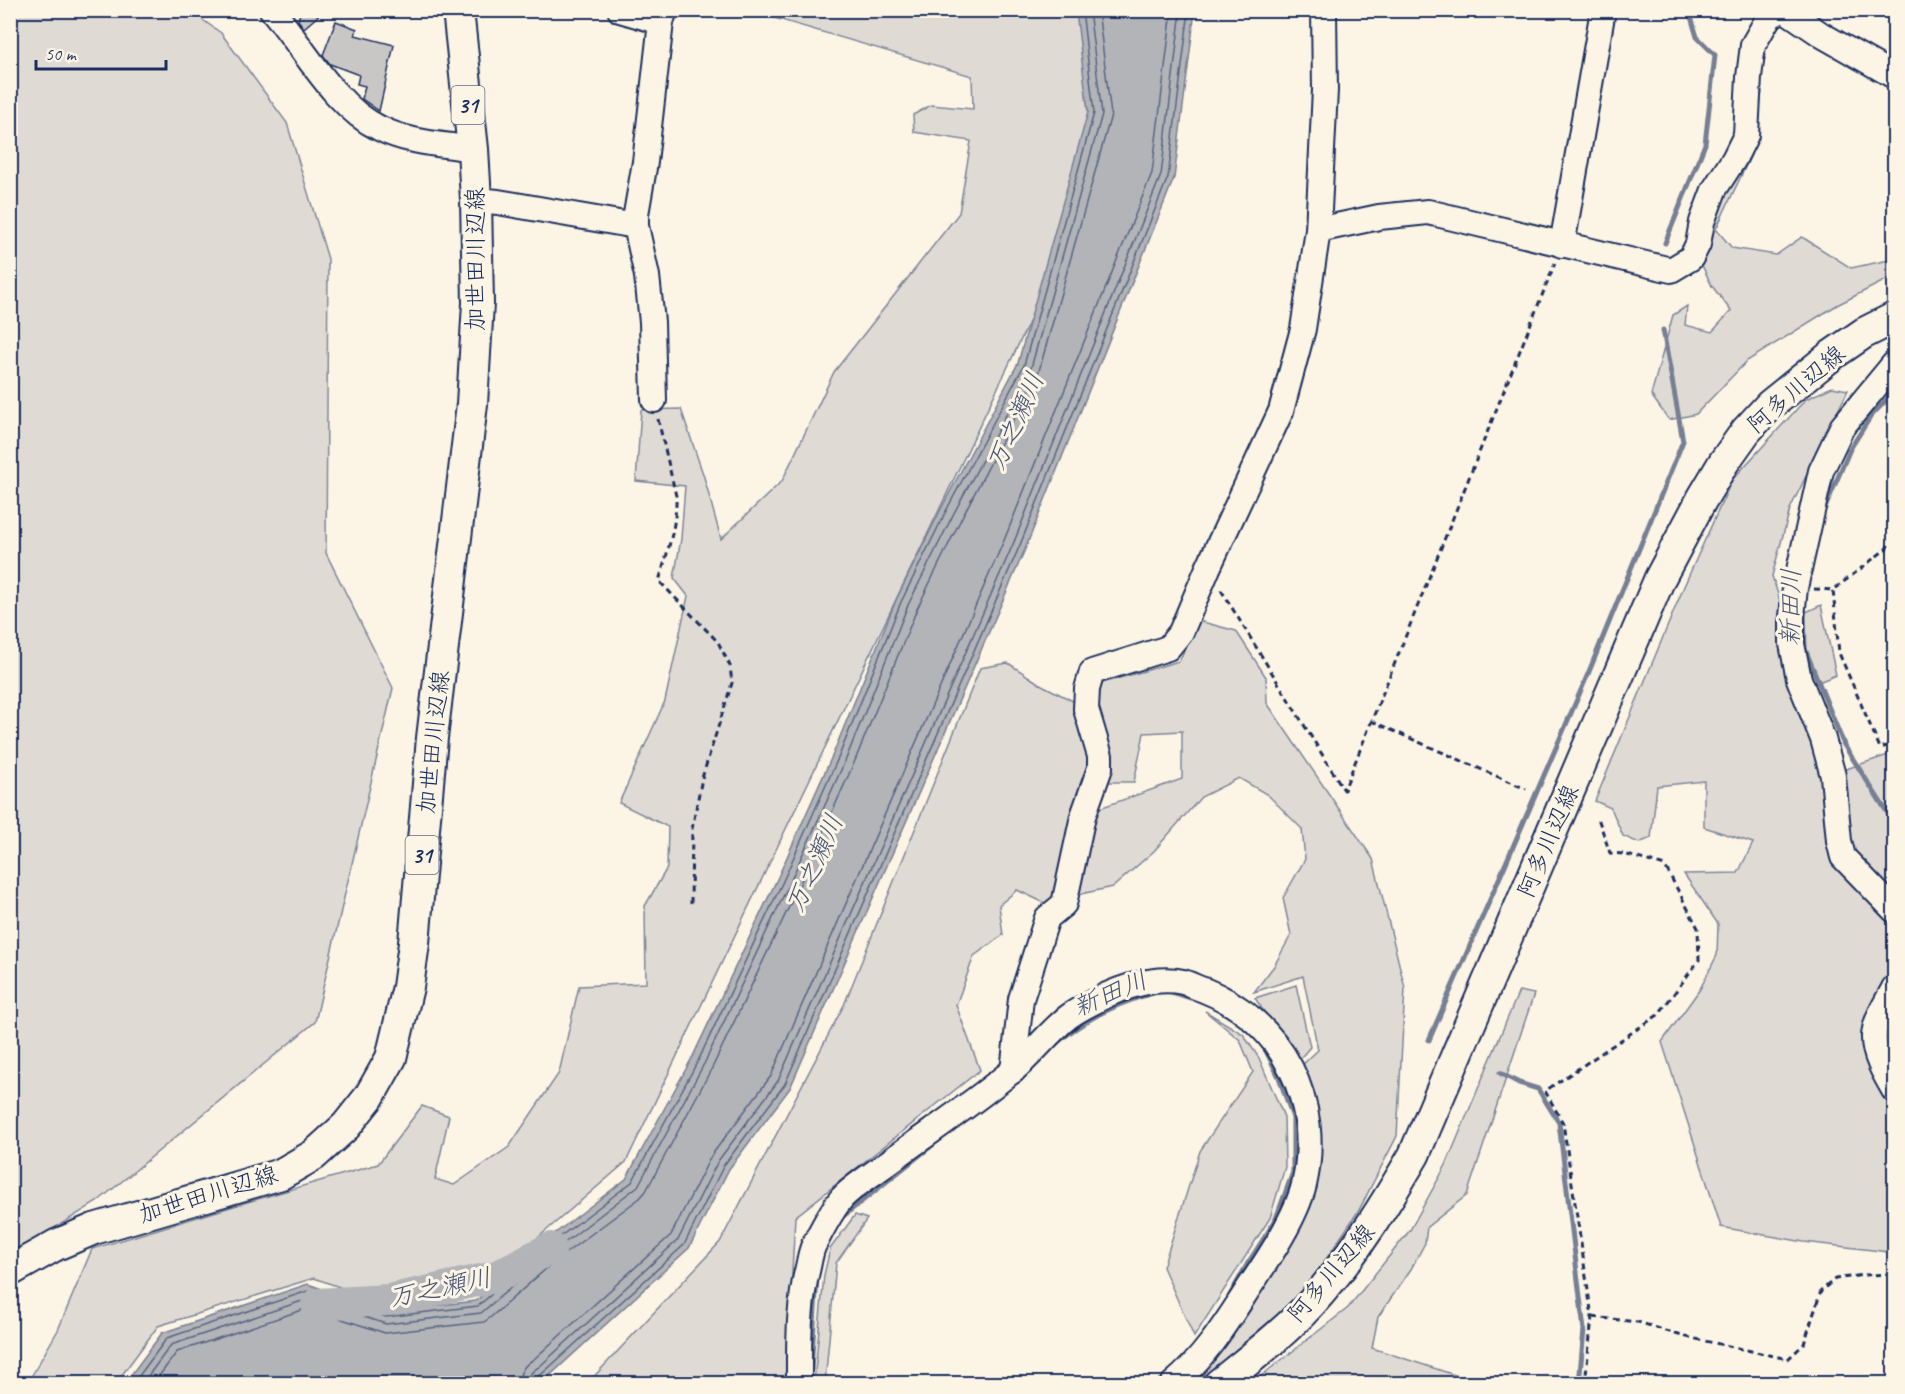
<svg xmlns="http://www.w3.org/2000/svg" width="1905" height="1394" viewBox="0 0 1905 1394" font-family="Caveat,'Klee One',sans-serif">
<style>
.green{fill:#dfdbd4;stroke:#7d8599;stroke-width:1.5}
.water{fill:#b2b4b8;stroke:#767f94;stroke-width:1.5}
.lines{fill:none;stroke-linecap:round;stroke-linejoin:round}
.shore{stroke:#576482;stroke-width:1.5}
.stream{stroke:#767f94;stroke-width:5}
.river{stroke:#b2b4b8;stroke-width:32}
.building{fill:#c8c7c6;stroke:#1b2f5e;stroke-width:1.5}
.minor-casing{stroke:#1b2f5e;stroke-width:28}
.major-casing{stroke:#1b2f5e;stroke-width:34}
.path{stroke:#1b2f5e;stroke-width:3;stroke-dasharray:6 4.5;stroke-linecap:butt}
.minor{stroke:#fcf5e5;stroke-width:24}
.major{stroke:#fcf5e5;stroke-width:30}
.labels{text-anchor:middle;stroke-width:6;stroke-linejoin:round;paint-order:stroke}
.shield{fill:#fcf5e5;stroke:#5e6a86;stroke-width:1.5}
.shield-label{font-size:22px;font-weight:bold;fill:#1b2f5e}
.street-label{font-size:24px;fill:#1b2f5e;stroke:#fcf5e5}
.water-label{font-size:26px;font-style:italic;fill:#485779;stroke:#fcf5e5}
</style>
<rect width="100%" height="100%" fill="#fcf5e5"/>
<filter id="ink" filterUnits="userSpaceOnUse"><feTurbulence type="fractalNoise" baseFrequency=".0167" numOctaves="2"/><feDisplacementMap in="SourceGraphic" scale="12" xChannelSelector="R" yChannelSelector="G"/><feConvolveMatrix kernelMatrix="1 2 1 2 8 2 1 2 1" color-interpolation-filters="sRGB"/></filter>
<g filter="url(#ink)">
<!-- green -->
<g class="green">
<polygon points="11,11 190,11 221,33 287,123 328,259 326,553 393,688 315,1022 97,1202 11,1255"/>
<polygon points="751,11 1139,11 1121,131 626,1162 470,1296 391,1305 314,1278 158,1326 116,1383 27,1384 58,1330 92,1249 234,1206 378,1164 422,1106 449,1116 435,1179 454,1185 509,1147 559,1073 579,986 646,983 645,906 667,868 668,827 619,803 665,701 688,596 674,578 681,539 685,486 636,481 641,410 681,409 704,477 721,539 782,481 834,372 959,213 971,141 914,132 913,115 931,105 973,109 972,76"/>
<polygon points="1755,92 1762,92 1751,155 1716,229 1732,248 1776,255 1802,237 1851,268 1894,259 1894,276 1837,305 1747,361 1696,414 1669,420 1651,395 1673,315 1687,306 1685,325 1712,332 1731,311 1712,286 1699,259"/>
<polygon points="1832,387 1848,390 1790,509 1772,576 1783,610 1800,615 1821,605 1836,675 1811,685 1843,770 1894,753 1894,1274 1889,1252 1804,1242 1721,1227 1662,1042 1700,989 1717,955 1718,924 1684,874 1738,873 1753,843 1704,827 1704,781 1657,786 1651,838 1639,843 1623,836 1611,808 1595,801 1685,584 1732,480 1806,399"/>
<polygon points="1199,621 1236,631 1266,677 1267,703 1373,859 1405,988 1397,1136 1359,1210 1304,1292 1199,1381 1255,1299 1303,1220 1301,1066 1318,1050 1303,976 1254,992 1274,966 1291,935 1283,898 1305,859 1302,829 1268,795 1239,778 1201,797 1154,851 1113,887 1076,895 1094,810 1182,779 1182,731 1144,733 1134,782 1106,782 1094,704 1099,684 1179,661"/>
<polygon points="1008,663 1040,684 1073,701 1092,767 1056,894 1049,905 1017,890 999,905 1003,935 974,956 956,1005 980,1070 795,1217 786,1383 587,1384 720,1242 844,1005 980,668"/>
<polygon points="1296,985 1310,1047 1297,1062 1255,998"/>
<polygon points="1519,991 1534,994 1467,1195 1427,1227 1425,1243 1411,1269 1378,1317 1372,1348 1458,1376 1457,1383 1252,1383 1348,1308 1410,1230 1446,1165"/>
<polygon points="1205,1011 1243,1034 1259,1058 1284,1117 1285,1167 1270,1218 1194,1337 1163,1267 1200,1151 1253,1072 1240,1040"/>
<polygon points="855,1215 867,1219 836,1263 825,1383 814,1383 824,1275 830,1249"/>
</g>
<!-- water -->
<polygon class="water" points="1076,11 1195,11 1174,178 1026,547 790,1088 729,1169 689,1248 546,1379 534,1383 125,1383 162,1333 308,1284 386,1311 476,1301 541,1244 626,1179 693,1056 778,877 833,754 896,600 942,507 1018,363 1088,112"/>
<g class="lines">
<!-- shore -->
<g class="shore">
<polyline points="133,1384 167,1338 308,1291 386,1317 478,1306 545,1248 632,1182 699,1059 784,879 839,756 901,602 947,509 1024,365 1094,113 1082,10"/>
<polyline points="142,1384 171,1345 308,1299 386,1324 481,1313 550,1254 638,1186 705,1062 790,882 846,759 908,605 954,513 1031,368 1102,114 1089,10"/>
<polyline points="153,1384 177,1352 308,1308 385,1333 484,1322 491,1317 555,1261 640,1198 646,1191 713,1066 799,886 854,763 917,609 962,517 1039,371 1111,115 1098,10"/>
<path d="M519 1384C519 1372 524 1365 534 1359L671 1235 711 1156 771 1076 1005 538 1152 173 1172 10"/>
<path d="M528 1384C528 1375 532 1370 539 1367L678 1240 718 1161 778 1081 1014 542 1161 175 1181 10"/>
<polyline points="535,1384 538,1376 543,1373 684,1245 724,1165 785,1084 1020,545 1168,177 1189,10"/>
</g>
<!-- stream -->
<g class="stream">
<polyline points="1665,243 1705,144 1715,55 1697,37 1689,10"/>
<polyline points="1825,508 1850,449 1871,416 1894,392"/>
<polyline points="1804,608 1805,649 1844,745 1894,823"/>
<polyline points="1172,992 1194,999"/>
<polyline points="1429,1040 1588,674 1683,441 1663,330"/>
<path d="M1059 1041C1087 1018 1121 1001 1157 992"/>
<polyline points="1500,1073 1519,1083 1538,1089 1559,1123 1584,1330 1579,1384"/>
<polyline points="842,1217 945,1135"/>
<polyline points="1229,1297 1248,1263 1275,1221 1293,1172 1293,1118 1279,1077 1264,1047"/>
<polyline points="811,1370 817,1277"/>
<polyline points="1156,1384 1168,1374"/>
</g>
<!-- river -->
<polyline class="river" points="317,1304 389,1300 495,1277 551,1248"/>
</g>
<!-- building -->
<g class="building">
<polygon points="301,10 306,10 319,15 304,28 298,20"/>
<polygon points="336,21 357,29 355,35 394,45 379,111 362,99 365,86 357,84 359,75 330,64 323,55"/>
</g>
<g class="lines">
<defs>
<g id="minor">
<path d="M272 10C304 48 335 107 379 128 408 143 442 144 473 149"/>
<polyline points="620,10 661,22"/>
<polyline points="1785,10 1822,35 1894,76"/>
<polyline points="476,200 498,202 636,226"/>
<polyline points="1318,230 1379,217 1428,212 1671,270 1691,258 1698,244 1702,222 1714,190 1734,159 1746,135 1749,77 1753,45 1769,17 1781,10"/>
<polyline points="1562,245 1603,10"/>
<polyline points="1894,364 1842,427 1821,471 1795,588 1792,616 1792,644 1799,679 1823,739 1833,776 1839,841 1843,857 1894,910"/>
<polyline points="654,400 652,322 647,276 636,226 636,214 645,162 661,22 665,10"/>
<path d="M1894 988C1887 1002 1875 1019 1874 1036 1873 1054 1885 1075 1894 1090"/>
<polyline points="1013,1071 1021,999 1047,918 1064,904 1083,816 1100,768 1100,756 1086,709 1087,689 1092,672 1168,648 1181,632 1208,568 1281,411 1303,329 1318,230 1325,90 1324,10"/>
<path d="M799 1384C799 1344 798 1306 808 1267 810 1258 811 1248 816 1241 823 1227 832 1210 842 1198 853 1186 873 1174 886 1164 928 1133 972 1104 1012 1071 1032 1055 1048 1033 1068 1017 1077 1010 1088 1005 1097 1000 1121 987 1156 976 1183 982 1190 984 1197 988 1204 990 1283 1021 1323 1103 1304 1185 1296 1217 1270 1256 1252 1283 1229 1318 1206 1357 1173 1384"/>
</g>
<g id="major">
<polyline points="10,1271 56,1245 94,1229 281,1174 314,1155 346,1126 369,1097 391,1058 408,987 414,943 432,738 472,404 478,303 476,200 473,149 458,10"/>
<path d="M1219 1384C1254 1356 1292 1327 1321 1292 1357 1250 1386 1203 1414 1155L1660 578 1702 499 1724 462 1746 431 1770 405 1832 355 1864 333 1894 318"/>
</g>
</defs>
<!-- minor casing -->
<use href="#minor" class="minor-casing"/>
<!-- major casing -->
<use href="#major" class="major-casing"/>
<!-- path -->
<g class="path">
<path d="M658 419 676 496C677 525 667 553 659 581L718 642 730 666 732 683 702 778 692 829 691 903"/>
<polyline points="1894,536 1886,549 1833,590 1839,653 1880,748 1894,744"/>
<polyline points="1814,589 1833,590"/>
<polyline points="1221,590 1344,790 1555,263"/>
<polyline points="1371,721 1526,789"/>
<polyline points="1593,1317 1638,1322 1682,1336 1788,1359 1804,1344 1821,1291 1835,1279 1864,1275 1894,1274"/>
<polyline points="1585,1384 1592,1317 1563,1123 1545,1091 1658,1015 1699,960 1698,928 1665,866 1624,854 1610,853 1598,818"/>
</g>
<!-- minor -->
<use href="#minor" class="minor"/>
<!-- major -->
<use href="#major" class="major"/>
</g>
</g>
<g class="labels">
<!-- shield labels -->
<g class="shield">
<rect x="451.5" y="86" width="33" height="38" rx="4.5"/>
<rect x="405.5" y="836" width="33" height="38" rx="4.5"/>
</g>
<g class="shield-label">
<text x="468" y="113">31</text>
<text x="422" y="863">31</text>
</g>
<!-- street labels -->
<g class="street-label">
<text transform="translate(475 259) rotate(-90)" y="8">加世田川辺線</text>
<text transform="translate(1796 389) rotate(-41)" y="8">阿多川辺線</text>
<text transform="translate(433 742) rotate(-84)" y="8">加世田川辺線</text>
<text transform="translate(1548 841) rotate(-67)" y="8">阿多川辺線</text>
<text transform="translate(208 1194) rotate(-17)" y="8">加世田川辺線</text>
<text transform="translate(1331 1273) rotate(-50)" y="8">阿多川辺線</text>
</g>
<!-- water labels -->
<g class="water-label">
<text transform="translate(1015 421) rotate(-66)" y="9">万之瀬川</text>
<text transform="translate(1790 607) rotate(-89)" y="9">新田川</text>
<text transform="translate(814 863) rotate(-66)" y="9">万之瀬川</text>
<text transform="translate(1110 993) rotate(-23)" y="9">新田川</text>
<text transform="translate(440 1287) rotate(-12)" y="9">万之瀬川</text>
</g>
</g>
<!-- margin -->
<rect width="1905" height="1394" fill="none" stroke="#fcf5e5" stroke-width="36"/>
<rect x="18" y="18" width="1869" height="1358" fill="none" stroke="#1b2f5e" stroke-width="2" filter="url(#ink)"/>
<!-- scale -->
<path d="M36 60v9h130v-9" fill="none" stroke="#1b2f5e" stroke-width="3"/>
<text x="45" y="60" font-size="18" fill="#1b2f5e" stroke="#fcf5e5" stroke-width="4.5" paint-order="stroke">50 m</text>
</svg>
